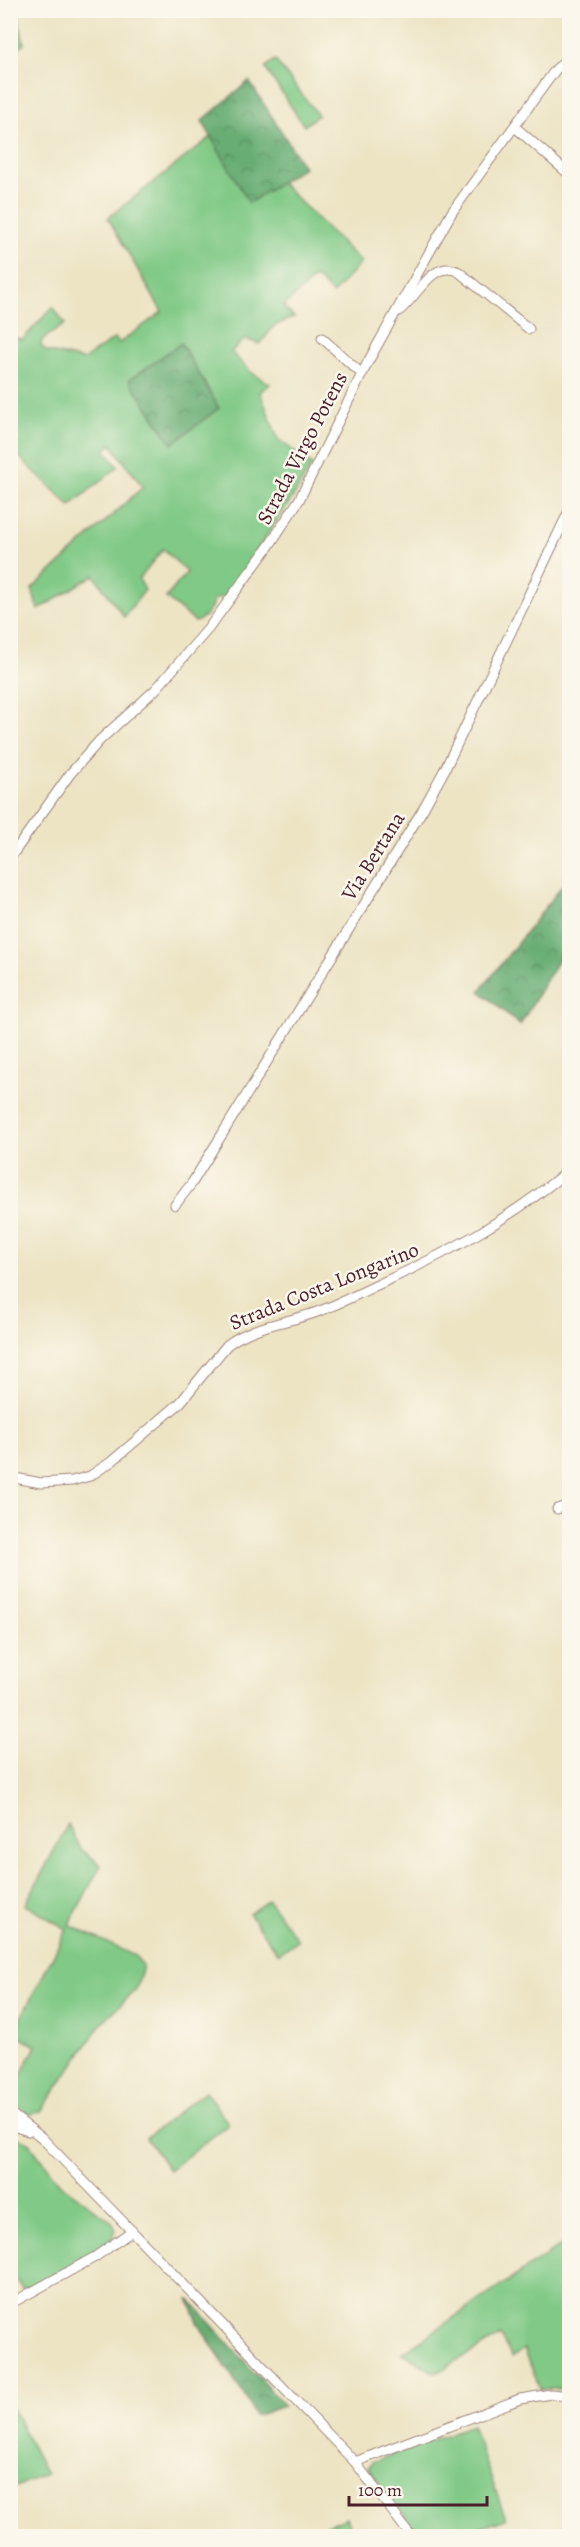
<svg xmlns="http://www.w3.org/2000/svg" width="580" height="2547" viewBox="0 0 580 2547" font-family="Alegreya,serif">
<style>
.green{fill:#80c986;stroke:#657458;stroke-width:1.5}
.forest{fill:url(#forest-crowns);stroke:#59664f;stroke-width:1.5}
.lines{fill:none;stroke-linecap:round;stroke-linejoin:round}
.minor-casing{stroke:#9c8278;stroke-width:11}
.minor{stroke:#fff;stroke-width:9}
.labels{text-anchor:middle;stroke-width:5;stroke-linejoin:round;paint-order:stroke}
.street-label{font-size:21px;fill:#4a1f2b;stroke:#fbf7ec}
</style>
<defs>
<pattern id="forest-crowns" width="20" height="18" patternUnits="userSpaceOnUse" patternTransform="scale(1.5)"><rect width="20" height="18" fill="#68ad73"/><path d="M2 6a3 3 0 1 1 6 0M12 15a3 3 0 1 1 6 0" fill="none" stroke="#588c5f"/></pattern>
</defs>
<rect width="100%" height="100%" fill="#fbf7ec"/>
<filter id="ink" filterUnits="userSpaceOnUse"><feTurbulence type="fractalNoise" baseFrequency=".0167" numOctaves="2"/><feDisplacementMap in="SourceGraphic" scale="12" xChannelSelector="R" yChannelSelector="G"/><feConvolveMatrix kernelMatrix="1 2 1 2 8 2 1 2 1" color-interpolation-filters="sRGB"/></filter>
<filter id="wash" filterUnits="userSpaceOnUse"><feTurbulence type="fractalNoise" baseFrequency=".008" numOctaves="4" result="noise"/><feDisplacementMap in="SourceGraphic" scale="24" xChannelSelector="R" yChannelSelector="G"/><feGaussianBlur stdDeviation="1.35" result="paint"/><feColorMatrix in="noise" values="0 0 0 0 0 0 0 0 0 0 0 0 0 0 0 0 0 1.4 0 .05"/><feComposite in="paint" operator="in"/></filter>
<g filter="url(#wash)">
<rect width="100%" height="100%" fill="#ede4c4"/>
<!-- green -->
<g class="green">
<polygon points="11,10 17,11 24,44 11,54"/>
<polygon points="275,60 318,115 304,126 265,68"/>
<path d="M211 137 249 202 280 182 361 262 333 294 315 277 283 307 294 317 274 326 260 344 245 339 231 352 252 373 270 384 260 392 278 439 312 465 295 494 225 597 214 599C212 608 205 619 195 622L166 598 187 572 163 549 139 579 145 590 124 617 94 575 38 610 32 589 143 487 111 444 105 450 118 467 70 506 11 449 10 335 22 340 53 307 65 324 42 340 41 346 46 351 83 360 115 338 119 343 162 312 108 218Z"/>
<polygon points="68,1824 81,1849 101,1865 69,1925 135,1956 142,1964 142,1970 136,1989 101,2024 41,2111 29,2115 11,2100 11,2094 36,2046 13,2033 67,1929 25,1905"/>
<polygon points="268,1900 298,1940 278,1954 249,1914"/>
<polygon points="205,2091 229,2124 169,2170 146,2138"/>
<polygon points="11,2135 29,2142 59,2183 112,2222 116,2230 110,2243 26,2293 11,2272"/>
<polygon points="564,2243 570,2244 569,2389 540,2389 524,2349 512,2357 500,2336 436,2373 402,2353"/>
<polygon points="10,2405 46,2474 11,2489 10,2489"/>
<polygon points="472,2425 506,2519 456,2536 420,2536 368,2468 372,2462"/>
<polygon points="346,2517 354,2536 301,2536"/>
</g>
<!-- forest -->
<g class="forest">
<polygon points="249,81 304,167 249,203 202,121"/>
<polygon points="181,343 219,408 172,444 129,380"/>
<polygon points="569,877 569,941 520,1025 480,991"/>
<path d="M189 2299 284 2406 255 2416C238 2377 200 2339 189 2299Z"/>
</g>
</g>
<g filter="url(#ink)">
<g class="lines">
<defs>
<g id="minor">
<polyline points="515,127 570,175"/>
<path d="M399 311C418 296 433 258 459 272L529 329"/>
<polyline points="322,338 362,374"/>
<polyline points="10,858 70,774 100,740 156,689 208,629 269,546 299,500 369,360 452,212 556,69 570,58"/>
<polyline points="175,1205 192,1183 422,811 445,769 570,509"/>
<path d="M10 1477 41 1483 72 1481 90 1476 111 1462 180 1403 227 1345C253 1325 287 1323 317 1312 336 1305 356 1295 375 1286 446 1254 509 1220 570 1169"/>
<polyline points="557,1509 570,1505"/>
<polyline points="10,2113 41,2137 355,2462 411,2536"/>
<polyline points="10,2125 28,2131"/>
<polyline points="10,2304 95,2257 132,2231"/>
<polyline points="355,2462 520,2399 551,2394 570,2396"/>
</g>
</defs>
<!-- minor casing -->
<use href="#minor" class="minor-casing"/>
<!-- minor -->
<use href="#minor" class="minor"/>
</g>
</g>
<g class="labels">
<!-- street labels -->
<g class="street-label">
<text transform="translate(302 448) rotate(-62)" y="7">Strada Virgo Potens</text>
<text transform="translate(373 856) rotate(-58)" y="7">Via Bertana</text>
<text transform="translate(324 1286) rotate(-22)" y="7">Strada Costa Longarino</text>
</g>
</g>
<!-- margin -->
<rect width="580" height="2547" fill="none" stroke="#fbf7ec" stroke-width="36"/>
<!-- scale -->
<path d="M349 2496v9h138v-9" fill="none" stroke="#4a1f2b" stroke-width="3"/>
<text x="358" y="2496" font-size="18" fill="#4a1f2b" stroke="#fbf7ec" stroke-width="4.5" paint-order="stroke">100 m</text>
</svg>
